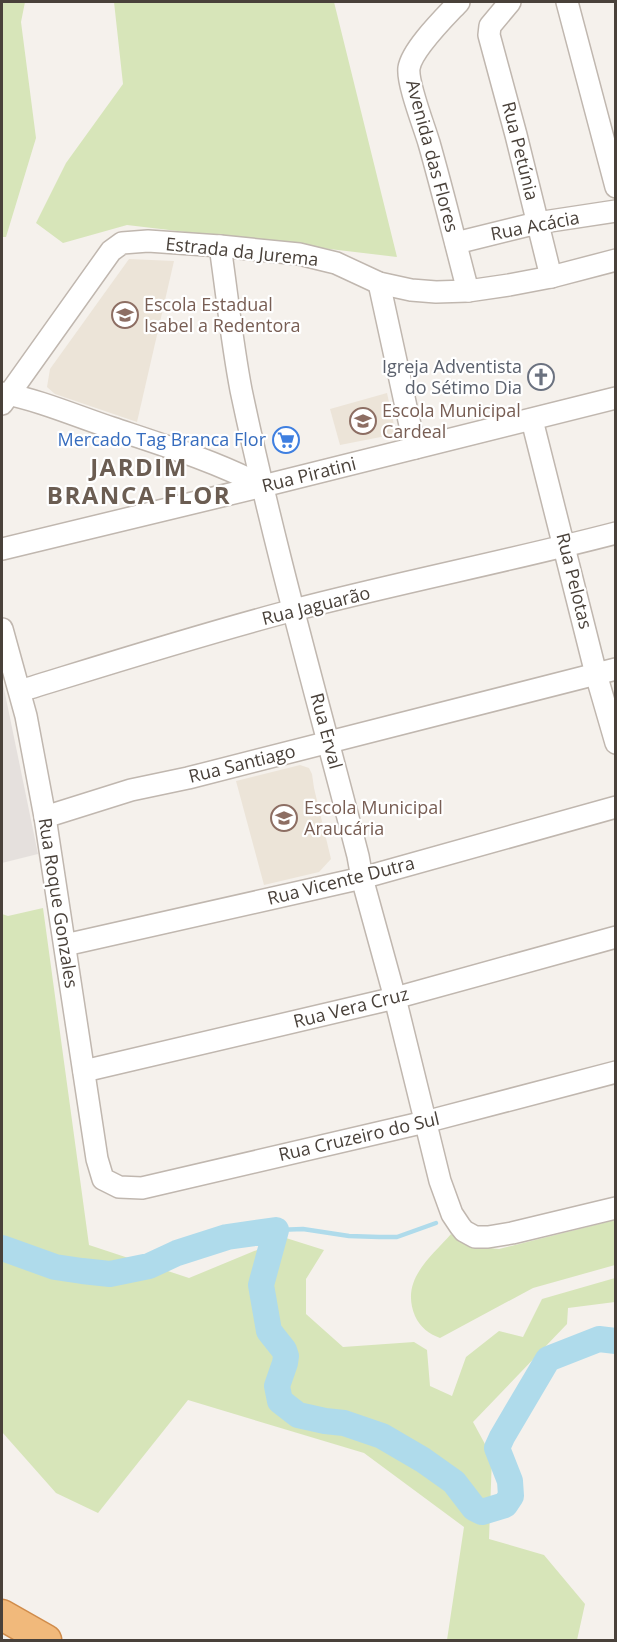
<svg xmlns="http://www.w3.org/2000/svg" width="617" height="1642" viewBox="0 0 617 1642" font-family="'Open Sans',sans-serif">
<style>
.industrial{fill:#e5e0dd}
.education{fill:#ece4d8}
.green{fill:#d7e5b9}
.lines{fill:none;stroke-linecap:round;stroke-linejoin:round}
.stream{stroke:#afdbeb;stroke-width:4.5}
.river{stroke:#afdbeb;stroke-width:26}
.minor-casing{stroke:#c0b7af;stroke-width:24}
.highway-casing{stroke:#d08c4b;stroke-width:33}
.minor{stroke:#fff;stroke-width:21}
.highway{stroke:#f1b97b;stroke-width:30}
.labels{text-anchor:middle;stroke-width:4.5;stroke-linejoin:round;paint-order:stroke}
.street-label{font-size:18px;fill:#49413a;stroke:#fff}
.education-label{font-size:18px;fill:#785e54;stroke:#fff;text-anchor:start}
.worship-label{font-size:18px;fill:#5b616d;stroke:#fff;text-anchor:end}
.shop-label{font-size:18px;fill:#366cbe;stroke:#fff;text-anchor:end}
.district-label{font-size:24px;font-weight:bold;letter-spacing:1.5px;fill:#6b5d52;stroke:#fff}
</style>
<rect width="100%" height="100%" fill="#f5f1ec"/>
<!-- industrial -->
<polygon class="industrial" points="2,679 38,854 2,863"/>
<!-- education -->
<g class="education">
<polygon points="129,259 174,261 137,422 55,394 47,387 50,369"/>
<polygon points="387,393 396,434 340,445 330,409"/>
<polygon points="300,765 309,768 312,774 314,788 331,859 319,872 264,885 236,781"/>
</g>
<!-- green -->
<g class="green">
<polygon points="2,2 25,2 21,22 36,138 6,237 2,237"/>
<polygon points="114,2 334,2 397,257 127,225 63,243 36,223 66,163 123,84"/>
<polygon points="43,908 89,1245 189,1278 286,1238 324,1250 306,1279 306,1314 343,1347 414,1342 427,1350 430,1386 452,1396 466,1357 499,1331 523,1337 542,1299 615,1278 615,1302 568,1308 567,1324 473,1422 492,1457 489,1539 544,1555 585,1604 577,1640 447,1640 464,1527 364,1453 188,1400 98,1513 56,1493 2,1432 2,914 8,916"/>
<path d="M615 1220V1265L533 1288 440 1338C429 1334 420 1327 415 1316 400 1280 430 1258 451 1234L460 1240 479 1247 499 1249Z"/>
</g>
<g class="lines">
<!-- stream -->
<polyline class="stream" points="276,1230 303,1229 349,1236 379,1237 397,1237 436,1223"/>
<!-- river -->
<polyline class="river" points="2,1248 55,1267 82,1271 110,1274 149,1266 177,1253 227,1237 276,1230 261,1285 269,1331 284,1350 286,1356 285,1363 277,1386 280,1401 298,1415 325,1421 344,1423 382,1436 423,1460 454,1482 474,1508 482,1512 505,1505 511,1496 510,1481 497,1448 502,1437 548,1359 599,1339 616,1341"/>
<defs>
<g id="minor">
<path d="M459 2C446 16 412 49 409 68 407 83 424 126 429 143 443 192 455 242 468 291"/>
<polyline points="510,2 490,26 489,35 516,135 551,277"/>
<polyline points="567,2 616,187"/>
<polyline points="456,243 537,223 616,211"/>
<path d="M220 246C227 294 232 343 241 390 274 547 318 701 358 856L362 878 395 998 440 1181 452 1214 460 1226 464 1231 475 1237H488L512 1233 616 1208"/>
<polyline points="379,283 415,448"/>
<path d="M2 393C39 400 76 416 112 428 163 445 215 461 263 486"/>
<polyline points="2,404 111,251 122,243 148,241 220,246 299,254 336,263 379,283 411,290 436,292 468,291 509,285 551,277 616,260"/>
<polyline points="532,420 596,674 616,743"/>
<polyline points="2,549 263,486 616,398"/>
<polyline points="2,629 26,716 45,817 97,1159 103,1179 119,1187 142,1188 425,1122 616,1072"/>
<path d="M20 691C111 663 202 634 294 610 401 582 509 561 616 533"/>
<polyline points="45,817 131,790 188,778 616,669"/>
<polyline points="65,945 362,878 616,807"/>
<polyline points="84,1071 395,998 616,937"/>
</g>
<polyline id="highway" points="2,1615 46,1640"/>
</defs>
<!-- minor casing -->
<use href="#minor" class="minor-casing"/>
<!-- highway casing -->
<use href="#highway" class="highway-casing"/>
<!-- minor -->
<use href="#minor" class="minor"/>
<!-- highway -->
<use href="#highway" class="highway"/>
</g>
<!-- icons -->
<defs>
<symbol id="school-ring" viewBox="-11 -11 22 22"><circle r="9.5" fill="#fff" stroke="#8d6e63" stroke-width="1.5"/><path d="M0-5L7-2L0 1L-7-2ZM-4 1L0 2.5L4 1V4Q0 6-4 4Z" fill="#8d6e63"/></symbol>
<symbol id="church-ring" viewBox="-11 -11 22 22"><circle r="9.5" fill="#fff" stroke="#6b7280" stroke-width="1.5"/><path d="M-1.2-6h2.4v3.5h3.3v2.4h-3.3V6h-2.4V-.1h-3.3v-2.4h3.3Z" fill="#6b7280"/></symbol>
<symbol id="supermarket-ring" viewBox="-11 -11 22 22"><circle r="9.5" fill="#fff" stroke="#3f7fe0" stroke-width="1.5"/><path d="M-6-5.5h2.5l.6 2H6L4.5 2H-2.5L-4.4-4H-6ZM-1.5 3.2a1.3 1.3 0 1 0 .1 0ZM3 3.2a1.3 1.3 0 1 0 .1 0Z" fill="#3f7fe0"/></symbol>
</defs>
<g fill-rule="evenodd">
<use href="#school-ring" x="110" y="300" width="30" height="30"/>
<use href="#church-ring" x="526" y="362" width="30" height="30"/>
<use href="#school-ring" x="348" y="406" width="30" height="30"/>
<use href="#supermarket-ring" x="271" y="425" width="30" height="30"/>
<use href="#school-ring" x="269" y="803" width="30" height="30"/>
</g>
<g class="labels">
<!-- street labels -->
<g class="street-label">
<text transform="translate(520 151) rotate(76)" y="6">Rua Petúnia</text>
<text transform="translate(432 156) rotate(75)" y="6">Avenida das Flores</text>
<text transform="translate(535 226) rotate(-11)" y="6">Rua Acácia</text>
<text transform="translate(242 252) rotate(6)" y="6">Estrada da Jurema</text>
<text transform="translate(309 475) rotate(-14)" y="6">Rua Piratini</text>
<text transform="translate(574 581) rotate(76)" y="6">Rua Pelotas</text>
<text transform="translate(316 606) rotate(-14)" y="6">Rua Jaguarão</text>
<text transform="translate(326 731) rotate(75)" y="6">Rua Erval</text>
<text transform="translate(242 764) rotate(-14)" y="6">Rua Santiago</text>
<text transform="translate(341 881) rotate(-14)" y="6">Rua Vicente Dutra</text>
<text transform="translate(58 903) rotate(81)" y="6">Rua Roque Gonzales</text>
<text transform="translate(351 1008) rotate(-14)" y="6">Rua Vera Cruz</text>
<text transform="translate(359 1137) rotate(-13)" y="6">Rua Cruzeiro do Sul</text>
</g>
<!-- education labels -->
<g class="education-label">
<text x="144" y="311">Escola Estadual<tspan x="144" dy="21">Isabel a Redentora</tspan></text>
<text x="382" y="417">Escola Municipal<tspan x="382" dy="21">Cardeal</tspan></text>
<text x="304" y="814">Escola Municipal<tspan x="304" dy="21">Araucária</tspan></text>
</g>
<!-- worship labels -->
<g class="worship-label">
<text x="522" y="373">Igreja Adventista<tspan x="522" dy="21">do Sétimo Dia</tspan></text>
</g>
<!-- shop labels -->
<g class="shop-label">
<text x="266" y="446">Mercado Tag Branca Flor</text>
</g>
<!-- district labels -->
<g class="district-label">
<text x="139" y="476">JARDIM<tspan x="139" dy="28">BRANCA FLOR</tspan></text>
</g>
</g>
<!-- border -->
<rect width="617" height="1642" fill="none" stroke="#49413a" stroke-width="6"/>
</svg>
